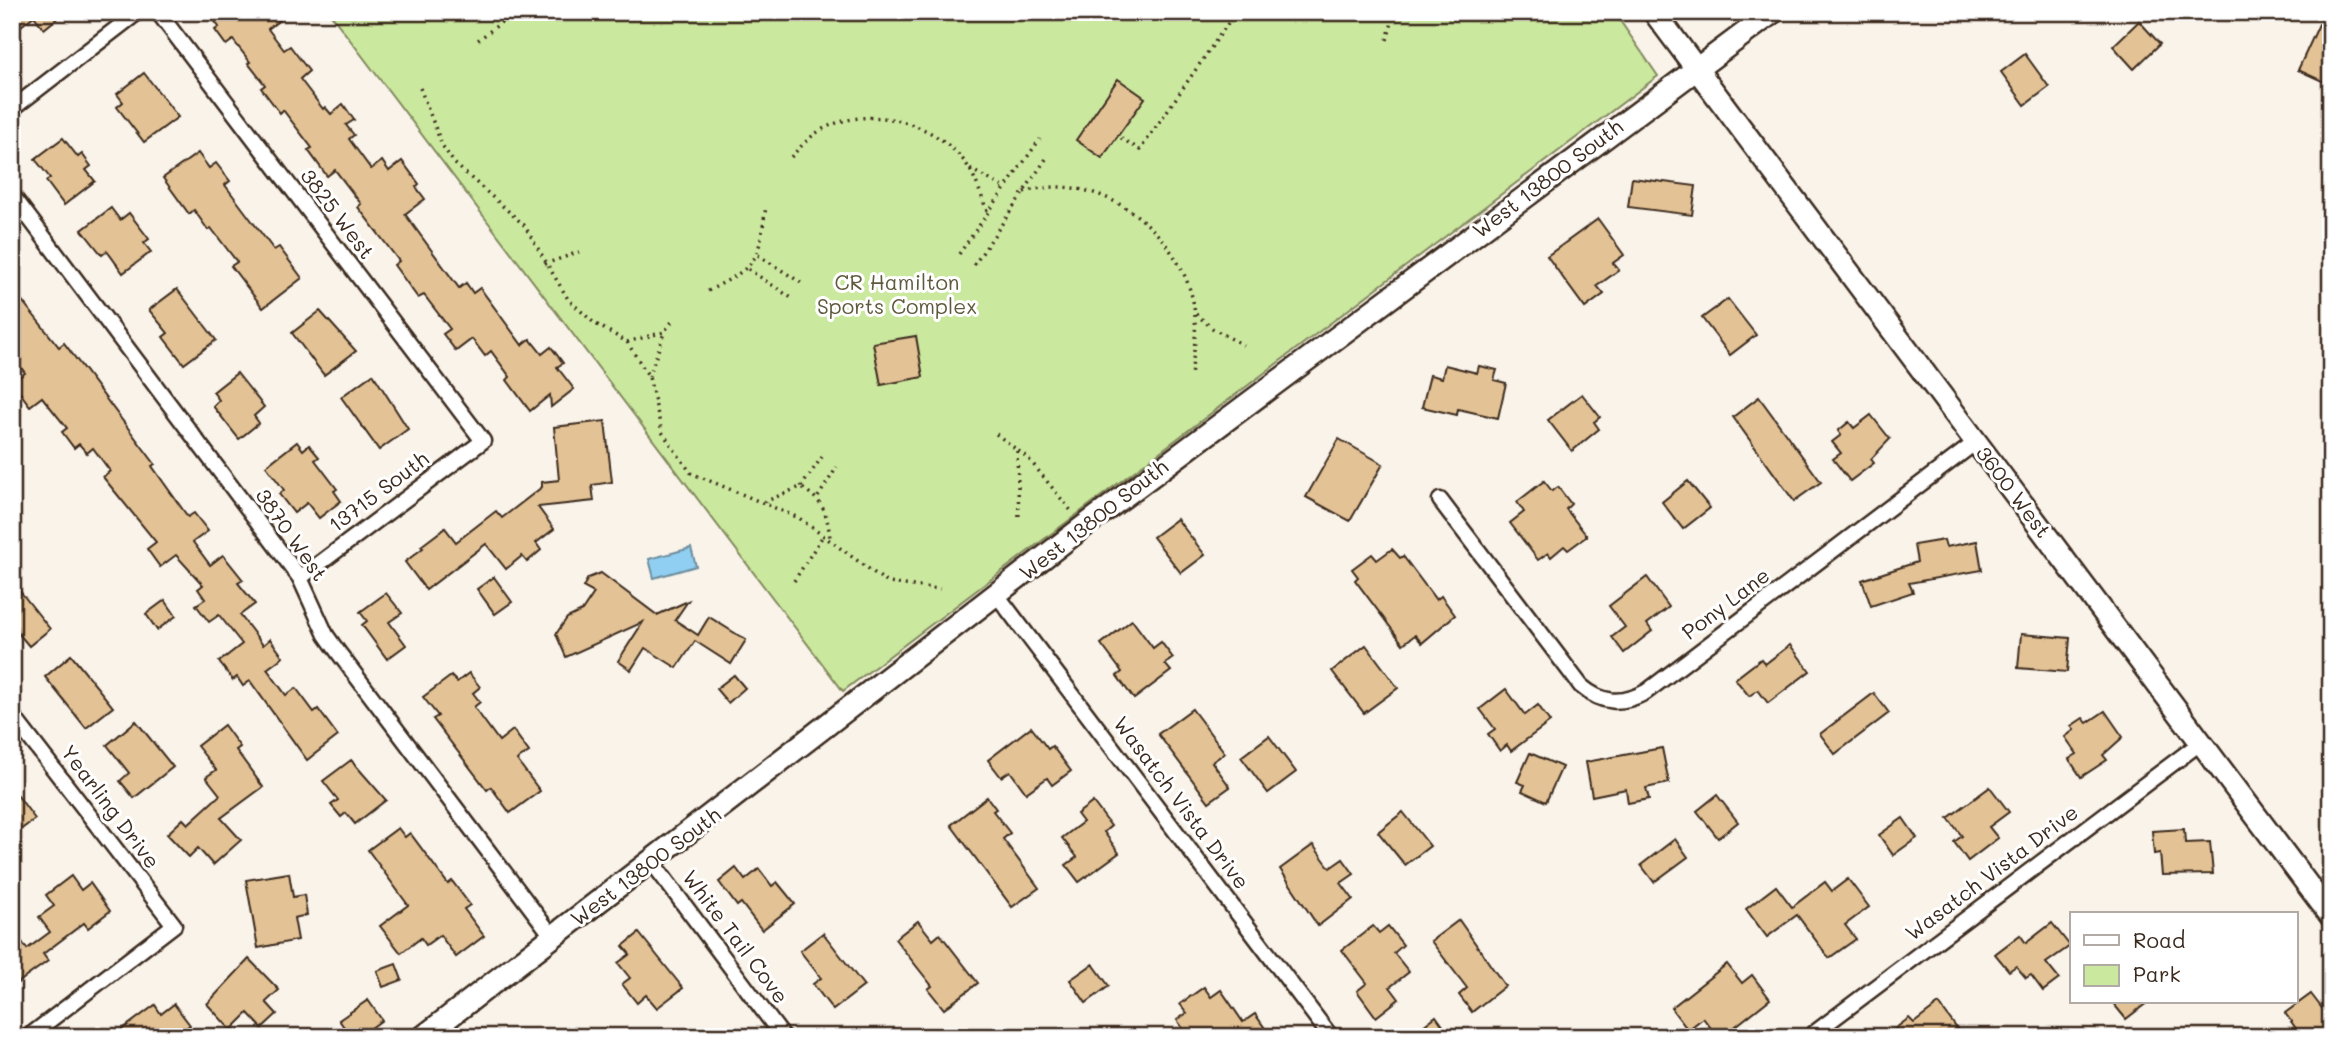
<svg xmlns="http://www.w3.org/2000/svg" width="2343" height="1049" viewBox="0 0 2343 1049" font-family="Mali,sans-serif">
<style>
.green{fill:#cbe89f;stroke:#83895e;stroke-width:2}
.water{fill:#90cff1;stroke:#6e8d9d;stroke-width:2}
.building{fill:#e3c295;stroke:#3b2a1e;stroke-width:2}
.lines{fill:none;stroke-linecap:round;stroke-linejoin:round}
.street-casing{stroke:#3b2a1e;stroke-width:19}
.secondary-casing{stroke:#3b2a1e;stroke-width:26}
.path{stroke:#3b2a1e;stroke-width:3.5;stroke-dasharray:2 5;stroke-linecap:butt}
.street{stroke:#fff;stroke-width:14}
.secondary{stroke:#fff;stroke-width:21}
.labels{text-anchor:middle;stroke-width:6;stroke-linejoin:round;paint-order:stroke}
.street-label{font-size:21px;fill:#3b2a1e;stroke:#fff}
.park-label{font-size:21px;fill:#5f5a3e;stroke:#fff}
</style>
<rect width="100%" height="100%" fill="#f9f3ea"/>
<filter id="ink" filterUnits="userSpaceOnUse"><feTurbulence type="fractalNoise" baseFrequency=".0143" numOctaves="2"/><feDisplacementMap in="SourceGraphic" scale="14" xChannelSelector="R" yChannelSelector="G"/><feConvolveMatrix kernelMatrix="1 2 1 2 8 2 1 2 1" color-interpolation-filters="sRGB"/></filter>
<g filter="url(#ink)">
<!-- green -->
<polygon class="green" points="329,12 1614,12 1658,76 843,691"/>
<!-- water -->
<polygon class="water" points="691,548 696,566 654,578 649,559"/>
<!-- building -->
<g class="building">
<polygon points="12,12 65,12 44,29 34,16 12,33"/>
<polygon points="208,12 290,12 268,29 284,50 290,46 309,71 300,79 323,109 325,107 331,114 343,104 354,120 346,125 354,135 349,139 371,169 382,161 389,171 402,161 419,184 416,187 425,199 405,214 459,288 466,283 473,293 480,288 522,345 530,339 542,354 551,347 563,363 557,367 574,389 551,407 550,395 530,411 507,380 510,377 491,351 485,356 472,339 456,351 443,334 450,329 424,295 418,298 394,265 399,261 358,207 361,204 335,170 327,176 308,150 312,148 283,110 280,113 261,88 265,85 248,63 250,62 233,40 226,45 215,30 219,27"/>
<polygon points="2139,21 2160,44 2134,69 2113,46"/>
<polygon points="2319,24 2331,29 2331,85 2298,70"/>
<polygon points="2025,54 2049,87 2025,105 2001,72"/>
<polygon points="144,73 178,117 144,142 117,107 123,102 117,94"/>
<polygon points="1118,79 1145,98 1102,158 1076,140"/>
<polygon points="63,138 78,157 82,154 91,166 86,170 95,181 64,205 46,181 50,178 35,159"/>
<polygon points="198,153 209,168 216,163 230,181 225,185 249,217 274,250 279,247 302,278 263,308 231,266 237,262 211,228 208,230 194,210 189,214 163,178"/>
<polygon points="1632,178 1696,186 1692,215 1628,207"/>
<polygon points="111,208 120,220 129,213 149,239 144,243 151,252 123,273 107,251 102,255 82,230"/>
<polygon points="1598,219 1624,255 1613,263 1619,270 1597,286 1604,294 1585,308 1547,256"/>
<polygon points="12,288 59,347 64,343 155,464 152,466 188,517 194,513 208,531 193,542 210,565 223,555 243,580 238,583 255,604 240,615 263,645 270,639 283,657 267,669 286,695 296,688 314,712 318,709 338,736 307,760 250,681 243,686 237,677 233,680 219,662 242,644 219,615 209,622 196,605 205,599 198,589 203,585 176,555 160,567 147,549 156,542 103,477 110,471 93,448 87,453 79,444 74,448 62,432 67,428 42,397 30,406 12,382 25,373 12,355"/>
<polygon points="177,289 216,340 184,364 163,337 168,333 149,310"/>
<polygon points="1728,299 1756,335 1730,355 1702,318"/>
<polygon points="320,311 356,351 324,375 292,333"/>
<polygon points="916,336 923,377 881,385 873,343"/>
<polygon points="1445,365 1477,373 1479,366 1497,370 1494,380 1506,383 1498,418 1458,409 1457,415 1422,407 1430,375 1442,378"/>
<polygon points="237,373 264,407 254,416 259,423 239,439 213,406 219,400 213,392"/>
<polygon points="373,374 408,429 379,450 341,397"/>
<polygon points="1582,394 1600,417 1594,422 1599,429 1572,451 1548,420"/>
<polygon points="1759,397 1821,482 1794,501 1733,417"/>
<polygon points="1871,415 1890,439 1871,459 1874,463 1850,481 1833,459 1841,453 1832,442 1841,435 1838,431 1849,422 1854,428"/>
<polygon points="605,421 612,482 592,485 594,501 538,507 554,529 536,543 541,550 527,562 522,556 506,569 486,544 426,590 405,562 423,548 421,546 445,528 456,542 496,511 502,518 542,487 542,482 559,480 554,427"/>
<polygon points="1339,439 1383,464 1350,521 1306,497"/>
<polygon points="297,442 303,450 309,445 319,457 315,460 337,489 334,491 341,501 319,518 307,503 294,513 279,494 284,490 266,466"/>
<polygon points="1544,481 1552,491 1558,487 1571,504 1566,509 1587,536 1568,550 1564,546 1551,557 1548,553 1538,560 1510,523 1524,512 1517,502"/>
<polygon points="1688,481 1710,508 1683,529 1662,502"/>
<polygon points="1177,519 1205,555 1181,573 1153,537"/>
<polygon points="1944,540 1946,547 1977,541 1982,570 1909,583 1913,592 1871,606 1862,580 1917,562 1914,545"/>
<polygon points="1392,549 1400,558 1403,556 1436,600 1441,596 1455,615 1422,643 1415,635 1403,644 1355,580 1358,577 1352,569 1372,554 1377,560"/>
<polygon points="601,573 657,615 688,601 675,620 698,635 709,617 746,640 731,664 695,641 677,668 645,648 631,670 618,661 643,622 566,657 556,634 567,618 582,611 594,593 583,587 588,578"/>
<polygon points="494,577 512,602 495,614 477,589"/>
<polygon points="1647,577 1669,607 1647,624 1652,631 1624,653 1612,637 1625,627 1609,606"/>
<polygon points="12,581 50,629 29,646 12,626"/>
<polygon points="386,593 402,613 389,622 406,645 387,659 362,625 367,621 360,612"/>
<polygon points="165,600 176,616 157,630 146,614"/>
<polygon points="1132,620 1153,648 1161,642 1173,658 1165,664 1171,671 1134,699 1117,676 1122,672 1101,644"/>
<polygon points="2021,634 2070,638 2067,672 2018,668"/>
<polygon points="1366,645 1398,688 1364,713 1332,671"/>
<polygon points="1790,645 1810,671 1768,703 1758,690 1749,696 1735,679 1761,659 1765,664"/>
<polygon points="71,655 113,707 86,728 45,677"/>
<polygon points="469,673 480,687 473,693 480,702 474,707 499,741 513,730 529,752 517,760 540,791 510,813 491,787 487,790 433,719 438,716 423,697 451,676 457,682"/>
<polygon points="734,675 745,688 728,703 716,689"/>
<polygon points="1506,689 1525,715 1538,705 1550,722 1511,751 1507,745 1500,751 1488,734 1495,729 1480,709"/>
<polygon points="1874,693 1889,713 1835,754 1820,734"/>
<polygon points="1192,709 1225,753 1212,762 1230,787 1209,802 1158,734"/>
<polygon points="2105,711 2123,737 2103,755 2107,760 2081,777 2069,759 2077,754 2065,737 2074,730 2071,726 2083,718 2087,723"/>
<polygon points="136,721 173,767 134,798 120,781 129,773 107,745"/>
<polygon points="224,725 240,747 236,750 263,787 221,818 241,840 213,865 198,848 189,857 167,834 183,819 188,824 220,795 206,777 216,770 197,746"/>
<polygon points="1031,727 1048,749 1052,746 1071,771 1052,785 1047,778 1026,793 1010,771 1001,777 988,760"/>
<polygon points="1269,736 1296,772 1268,793 1241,757"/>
<polygon points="1662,748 1669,783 1646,788 1649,799 1628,803 1626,789 1592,796 1586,762"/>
<polygon points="1530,753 1562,767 1546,802 1522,791 1525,785 1517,782"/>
<polygon points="351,760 386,800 355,824 346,813 341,817 331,805 338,800 323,781"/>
<polygon points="1990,787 2009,812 1989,827 1998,838 1968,861 1954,842 1962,836 1948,818"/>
<polygon points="12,788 35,819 12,836"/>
<polygon points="1717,795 1738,822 1718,838 1697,811"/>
<polygon points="987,797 996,809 993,811 1010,833 1003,839 1039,888 1012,907 951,825"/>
<polygon points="1093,802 1111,826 1104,832 1119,853 1079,882 1066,865 1077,857 1062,838 1083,822 1077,814"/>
<polygon points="1403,812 1430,846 1405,865 1378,832"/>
<polygon points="1903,818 1917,838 1893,855 1879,835"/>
<polygon points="398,828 405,837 410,833 448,884 452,881 470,905 464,909 484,936 456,957 440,935 426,945 421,938 401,953 380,926 408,905 368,850"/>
<polygon points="2184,829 2185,843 2210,842 2213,874 2162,875 2160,853 2154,854 2152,831"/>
<polygon points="1675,839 1688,857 1654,882 1641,865"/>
<polygon points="1313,845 1330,868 1343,859 1354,874 1341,883 1353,899 1318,926 1280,869"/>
<polygon points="736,868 745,880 759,869 772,886 777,882 795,904 762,930 741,903 737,906 719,882"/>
<polygon points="289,873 293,897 304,895 307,915 294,918 298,940 258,948 246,880"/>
<polygon points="71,876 81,890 90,883 110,911 88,928 84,923 43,954 48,961 12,987 12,928 27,949 50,932 39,917 54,906 46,895"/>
<polygon points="1848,879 1869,907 1845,925 1856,939 1829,958 1797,915 1767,937 1746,909 1776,886 1792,907 1825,882 1832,891"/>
<polygon points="1459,920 1505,986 1472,1012 1459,995 1467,988 1431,941"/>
<polygon points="918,921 933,940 940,934 978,983 944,1009 928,989 932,986 895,939"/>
<polygon points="2052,923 2070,946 2046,963 2059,979 2043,991 2031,975 2026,978 2016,966 2009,971 1995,954 2020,935 2026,943"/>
<polygon points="1373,926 1379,933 1388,926 1403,945 1394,953 1409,972 1390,987 1399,999 1376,1017 1357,991 1367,983 1342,950"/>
<polygon points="639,933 683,988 657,1008 646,995 637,1003 622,984 630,978 618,963 630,954 623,946"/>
<polygon points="823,933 864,986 833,1010 813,984 821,978 800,951"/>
<polygon points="249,959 279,990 266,1002 277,1014 262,1028 248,1013 231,1030 207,1004"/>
<polygon points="396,964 402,980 383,987 377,971"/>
<polygon points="1093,964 1109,986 1086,1003 1070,980"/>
<polygon points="1727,964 1742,983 1752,975 1770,999 1722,1037 1718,1037 1703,1018 1688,1030 1671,1008"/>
<polygon points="1204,987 1211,997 1221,990 1243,1022 1255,1014 1271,1037 1189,1037 1177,1020 1187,1013 1180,1004"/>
<polygon points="2311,994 2331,1020 2331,1037 2302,1037 2285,1013"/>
<polygon points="368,1000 382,1020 359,1037 351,1037 339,1020"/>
<polygon points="2112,1002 2148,1002 2126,1019"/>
<polygon points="174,1004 190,1025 174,1037 112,1037 155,1005 161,1014"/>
<polygon points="1939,1004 1958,1030 1949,1037 1884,1037 1909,1018 1914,1023"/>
<polygon points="1436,1016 1451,1037 1409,1037"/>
</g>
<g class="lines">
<defs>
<g id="street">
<polyline points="158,12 483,441 300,578"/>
<polyline points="12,109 138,12"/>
<polyline points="12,195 300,578 326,635 338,652 553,937"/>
<path d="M1440 500 1581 686C1602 704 1622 705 1646 692L1976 442"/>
<polyline points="997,595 1331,1037"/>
<polyline points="12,715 174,925 28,1037"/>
<polyline points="652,862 783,1037"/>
<polyline points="1809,1037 2200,743"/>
</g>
<g id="secondary">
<polyline points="1654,12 2331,916"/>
<polyline points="423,1037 1083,527 1773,12"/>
</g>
</defs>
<!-- street casing -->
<use href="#street" class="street-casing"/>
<!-- secondary casing -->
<use href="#secondary" class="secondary-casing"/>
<!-- path -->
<g class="path">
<polyline points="478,40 515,12"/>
<polyline points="1387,40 1395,12"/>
<polyline points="420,88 442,145 454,163 524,225 568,299 594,323 627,342 649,377 662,432 691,473 799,518 888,583 940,589"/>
<polyline points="1121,138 1140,150 1233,16"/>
<path d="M791 157C802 145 814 132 829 126 877 105 940 124 969 168 977 181 982 199 988 213"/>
<polyline points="970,169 1005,188"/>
<path d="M1024 192C1098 169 1177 229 1193 301 1198 326 1194 351 1191 376"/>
<polyline points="959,254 1040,139"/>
<polyline points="758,255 803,284"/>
<polyline points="545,264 579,252"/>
<polyline points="974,265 1048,156"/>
<polyline points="748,269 793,299"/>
<path d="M708 291C759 264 758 263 766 206"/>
<polyline points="1196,314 1212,328 1243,345"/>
<polyline points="627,342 664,332 674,319"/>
<polyline points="649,377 664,333"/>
<polyline points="996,434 1028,458 1072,512"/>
<polyline points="1017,451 1019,519"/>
<polyline points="801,487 822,457"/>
<polyline points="818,497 837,467"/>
<path d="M764 502 800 487C823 500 827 512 830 538"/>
<polyline points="794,581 824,534"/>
</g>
<!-- street -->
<use href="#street" class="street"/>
<!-- secondary -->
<use href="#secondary" class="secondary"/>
</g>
</g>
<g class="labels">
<!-- street labels -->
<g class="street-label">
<text transform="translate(1548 179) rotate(-37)" y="7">West 13800 South</text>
<text transform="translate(337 214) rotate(53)" y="7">3825 West</text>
<text transform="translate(379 492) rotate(-37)" y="7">13715 South</text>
<text transform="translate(2013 492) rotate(53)" y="7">3600 West</text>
<text transform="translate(1094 520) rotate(-38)" y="7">West 13800 South</text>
<text transform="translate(291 535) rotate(55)" y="7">3870 West</text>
<text transform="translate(1726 604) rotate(-37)" y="7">Pony Lane</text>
<text transform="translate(1181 803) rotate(53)" y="7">Wasatch Vista Drive</text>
<text transform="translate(110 807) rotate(53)" y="7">Yearling Drive</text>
<text transform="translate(646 867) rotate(-37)" y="7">West 13800 South</text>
<text transform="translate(1992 873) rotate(-37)" y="7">Wasatch Vista Drive</text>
<text transform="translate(735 937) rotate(53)" y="7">White Tail Cove</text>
</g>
<!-- park labels -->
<g class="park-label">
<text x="897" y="290">CR Hamilton<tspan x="897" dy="24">Sports Complex</tspan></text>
</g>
</g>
<!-- margin -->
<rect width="2343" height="1049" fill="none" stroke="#fff" stroke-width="42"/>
<rect x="21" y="21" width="2301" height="1007" fill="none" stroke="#3b2a1e" stroke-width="2.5" filter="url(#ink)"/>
<!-- legend -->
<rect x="2070" y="912" width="228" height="91" fill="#ffffff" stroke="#b1aaa5" stroke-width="2"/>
<rect x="2084" y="935" width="35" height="10" fill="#ffffff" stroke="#b1aaa5" stroke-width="2"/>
<text x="2133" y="948" font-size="21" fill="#3b2a1e">Road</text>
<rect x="2084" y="965" width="35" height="21" fill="#cbe89f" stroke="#b1aaa5" stroke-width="2"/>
<text x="2133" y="982" font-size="21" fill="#3b2a1e">Park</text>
</svg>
